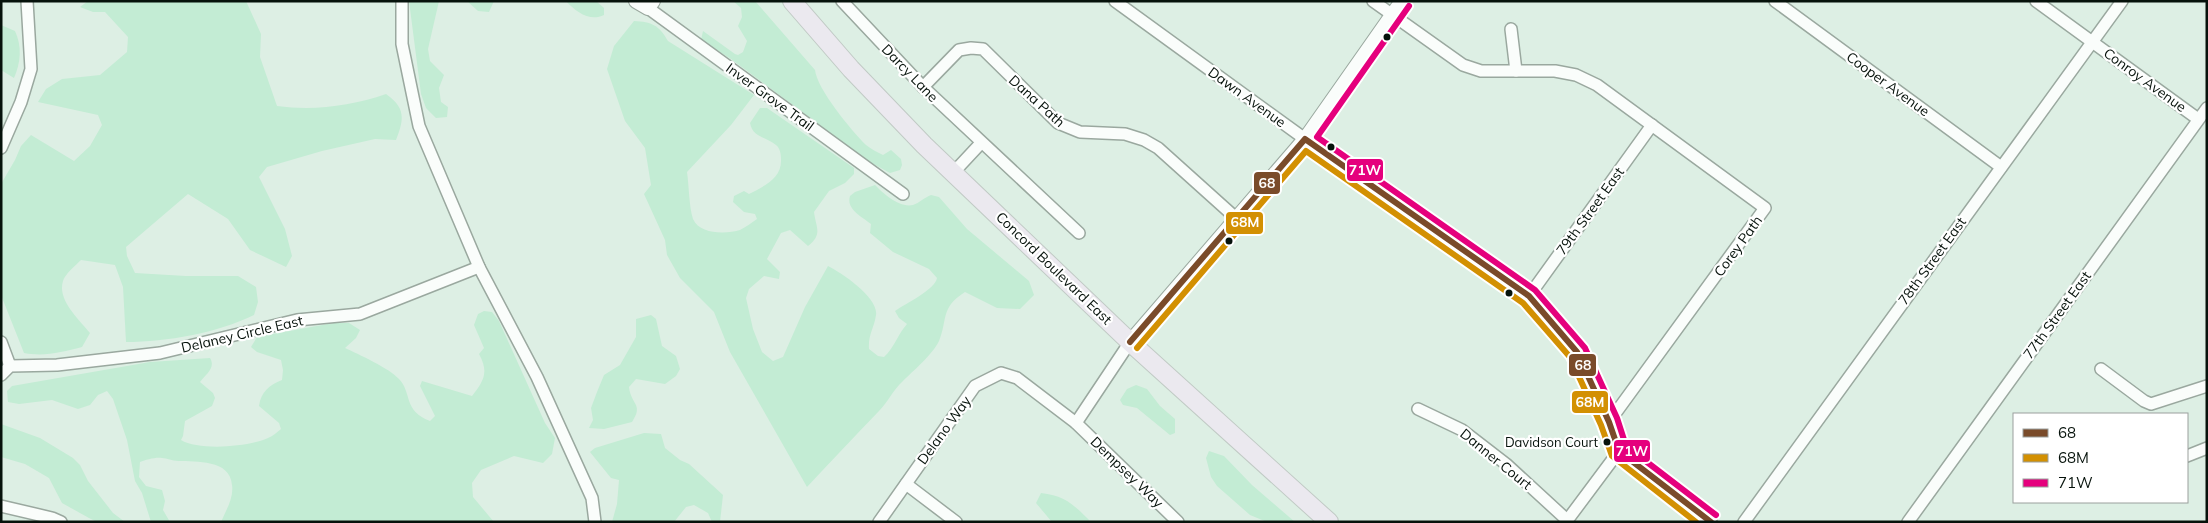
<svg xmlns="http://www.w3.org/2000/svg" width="2208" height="523" viewBox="0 0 2208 523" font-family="Mulish,sans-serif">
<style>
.green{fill:#c3ecd4}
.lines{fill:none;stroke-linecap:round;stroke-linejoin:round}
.minor-casing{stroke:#9aa89f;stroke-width:14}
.tertiary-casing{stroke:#9aa89f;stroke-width:16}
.primary-casing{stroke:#c1cac5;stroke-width:20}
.minor{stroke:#fafdfb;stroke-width:11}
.tertiary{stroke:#fafdfb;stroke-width:14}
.primary{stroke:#ebe9ef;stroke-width:18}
.bus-1-casing{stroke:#fff;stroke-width:10}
.bus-2-casing{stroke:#fff;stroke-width:10}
.bus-3-casing{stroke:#fff;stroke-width:10}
.bus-1{stroke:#7a4b2a;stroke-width:6}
.bus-2{stroke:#d39002;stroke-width:6}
.bus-3{stroke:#e5007d;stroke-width:6}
.bus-dot{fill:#06120b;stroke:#fff;stroke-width:2}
.labels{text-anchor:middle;stroke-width:4.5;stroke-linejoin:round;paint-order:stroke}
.bus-label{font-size:13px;fill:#06120b;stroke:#fff;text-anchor:end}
.street-label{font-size:14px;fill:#06120b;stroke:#fff}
.line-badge{stroke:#fff;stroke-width:2}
.badge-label{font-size:14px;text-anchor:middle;font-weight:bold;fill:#fff}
</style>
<rect width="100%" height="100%" fill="#ddefe4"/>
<!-- green -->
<g class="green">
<path d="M88 1H246L261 34 260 57 277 106C314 111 351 106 386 94 406 108 404 119 396 140L375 139 322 151 267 167 259 177 285 229 292 256 286 267 250 250 228 219 188 194 126 247 127 256 135 273 186 276H238L256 287 258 302 254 315C217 333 167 342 126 342L123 287 115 265 81 260C76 265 65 274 63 281 57 300 79 319 90 333L82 347C62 352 45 357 24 353L1 295V184L15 160 21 146 31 135 74 161 90 146 102 125 98 115 38 102 46 89 62 79 100 75 127 52 128 37 105 12H93L80 7Z"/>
<polygon points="409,1 439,1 428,49 430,61 444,75 439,88 441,102 448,107 447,117 436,118 426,108 421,94"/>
<polygon points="467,1 494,1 489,12 478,11"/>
<path d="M566 1H596L604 8V15C590 22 576 12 566 1Z"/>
<path d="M733 1H755L815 70C817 89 851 130 866 145 871 149 877 152 883 155L891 150 901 159 902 165 900 170 890 173 868 161 731 59 701 40 703 31 735 54 738 55 743 52 747 41 738 26 742 17 741 8Z"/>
<path d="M634 21C652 22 659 25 668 41L754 95 731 125 687 172C689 185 689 207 693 219 700 235 727 234 740 230 746 227 751 223 757 219L755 214 744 212 733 202 734 196 744 191 749 194C764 186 782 179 781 159 781 154 780 148 776 145 765 136 753 138 750 123L760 108H767L854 168V174L845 183 829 191 814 212C816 228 823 234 808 246L790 230 781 233 767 259 780 272 779 279 764 276 749 289 746 298 753 329 762 352 773 361 783 357 805 307 828 266C842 273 879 298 876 315 874 329 868 334 869 349L878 356 884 357C894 348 898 334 907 324L899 318 895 311C906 303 935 290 937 278L929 269 893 252 870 233 871 224C861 216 846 209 850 196L855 192 875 185C884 194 899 208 913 205 919 203 925 197 931 195L939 197 967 229 1029 281 1034 295 1020 309 997 308 965 292C940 308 948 319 939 341 933 354 913 371 903 381 893 390 888 402 879 411 855 436 831 461 807 487L730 352 714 312 680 278 667 255 665 240 644 194 651 185 645 148 625 121 607 69 614 46Z"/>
<path d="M1 25 15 31C22 46 21 62 14 78L1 70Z"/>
<path d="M484 311 492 312 499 321 545 423 555 438 552 454 543 463 514 456 481 470 472 483 473 497 494 522H221C226 510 234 498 232 485 230 459 196 462 178 461 172 461 167 458 162 458 155 457 146 460 140 462L139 477 146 486 162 490 165 501 163 510 170 522H151L142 493 135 481 127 440 113 399 107 391 98 395 90 405 78 409 52 400 19 404 8 402 7 391 12 386 150 362 210 358C216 368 206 374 200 382L213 393 215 398 212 406 185 421 183 436 181 440C199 451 249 447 268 438 273 436 277 432 281 429L279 423 259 406C261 392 269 385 282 380L283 370 281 360 257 352 251 347 257 337 333 323H349L360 330 356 338 345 348C358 354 389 368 399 379 412 392 403 411 430 421L435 416 420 386 422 381 472 396C484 381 489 372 479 354L484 348 474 325 478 314Z"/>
<path d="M651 315 656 319 662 346 676 356 680 369 676 376 665 384 636 379 629 387C631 405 644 404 632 422L604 429 589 428 593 420 591 408 597 392 604 375 620 365 636 337V319Z"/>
<polygon points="1136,385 1147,389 1160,406 1175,419 1175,433 1170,435 1137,408 1123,405 1120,400 1127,389"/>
<polygon points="1,424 40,438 73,458 80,465 88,481 113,513 125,522 97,522 89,518 62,503 49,478 25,464 1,457"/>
<polygon points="644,433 661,434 665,448 680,460 689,464 723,495 720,522 712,522 708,513 694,505 686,507 674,522 612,522 617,504 619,480 611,478 590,452 595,448"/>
<polygon points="1209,451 1224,456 1252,485 1295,522 1267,522 1250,515 1217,486 1211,477 1206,458"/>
<path d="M1041 493C1066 496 1074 505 1091 522H1052L1036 503Z"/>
</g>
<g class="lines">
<defs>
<g id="minor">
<polyline points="402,1 402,44 419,126 479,267 537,377 592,498 595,522"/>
<polyline points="842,1 923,87 1079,233"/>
<polyline points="1115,1 1305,139 1529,296 1577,352 1609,422 1619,451 1711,522"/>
<polyline points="1373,1 1463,65 1481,71 1555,71 1576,75 1597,85 1765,208 1609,422"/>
<polyline points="1775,1 2001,167"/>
<polyline points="2036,1 2198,119"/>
<polyline points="648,8 903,194"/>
<polyline points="1511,29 1516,71"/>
<polyline points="923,87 959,50 971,48 983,49 1058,123 1080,132 1125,134 1144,140 1158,148 1237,219"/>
<polyline points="1,148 21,102 31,69 27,1"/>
<polyline points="953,173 981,143"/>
<polyline points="1529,296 1652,125"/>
<polyline points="1,342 10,366"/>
<polyline points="2101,369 2144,401 2151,404 2207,386"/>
<polyline points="1,375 10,366 57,365 160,353 297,320 360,314 479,267"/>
<polyline points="1418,409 1462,430 1506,464 1567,520"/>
<polyline points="1076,423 1130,342"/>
<polyline points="2187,456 2207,448"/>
<polyline points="906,484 956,522"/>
<polyline points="1,506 52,518 61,522"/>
<polyline points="879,522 975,386 1001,373 1017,378 1076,423 1178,522"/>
<polyline points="1566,522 1619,451"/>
<polyline points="1744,522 2122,1"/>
<polyline points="1908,522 2207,108"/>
</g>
<g id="tertiary">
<polyline points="636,1 648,8 653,1"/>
<polyline points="1130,342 1305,139 1402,1"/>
</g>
<polyline id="primary" points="792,1 851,69 924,145 1130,342 1329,522"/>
</defs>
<!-- minor casing -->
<use href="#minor" class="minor-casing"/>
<!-- tertiary casing -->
<use href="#tertiary" class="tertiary-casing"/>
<!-- primary casing -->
<use href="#primary" class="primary-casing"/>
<!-- minor -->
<use href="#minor" class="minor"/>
<!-- tertiary -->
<use href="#tertiary" class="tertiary"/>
<!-- primary -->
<use href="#primary" class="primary"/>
<defs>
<polyline id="bus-1" points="1130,342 1305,139 1529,296 1577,352 1609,422 1619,451 1711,522"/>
<polyline id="bus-2" points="1137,348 1306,151 1523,303 1570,357 1601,425 1612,456 1696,522"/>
<polyline id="bus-3" points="1409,6 1317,137 1535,290 1585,348 1617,418 1626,446 1716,515"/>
</defs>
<!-- bus-1 casing -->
<use href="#bus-1" class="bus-1-casing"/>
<!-- bus-2 casing -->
<use href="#bus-2" class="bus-2-casing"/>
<!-- bus-3 casing -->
<use href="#bus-3" class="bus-3-casing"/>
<!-- bus-1 -->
<use href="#bus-1" class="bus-1"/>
<!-- bus-2 -->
<use href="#bus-2" class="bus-2"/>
<!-- bus-3 -->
<use href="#bus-3" class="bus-3"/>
</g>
<!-- markers -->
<g class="bus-dot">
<circle cx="1387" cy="37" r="4.5"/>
<circle cx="1331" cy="147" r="4.5"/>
<circle cx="1229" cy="241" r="4.5"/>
<circle cx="1509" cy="293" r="4.5"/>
<circle cx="1607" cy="442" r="4.5"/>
</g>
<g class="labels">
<!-- bus labels -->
<g class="bus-label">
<text x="1598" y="447">Davidson Court</text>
</g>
<!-- street labels -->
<g class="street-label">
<text transform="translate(910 73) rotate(46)" y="5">Darcy Lane</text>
<text transform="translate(2145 80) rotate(36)" y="5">Conroy Avenue</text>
<text transform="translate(1888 84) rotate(36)" y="5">Cooper Avenue</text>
<text transform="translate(770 97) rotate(36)" y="5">Inver Grove Trail</text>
<text transform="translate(1247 97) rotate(36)" y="5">Dawn Avenue</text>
<text transform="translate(1037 101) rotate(42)" y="5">Dana Path</text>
<text transform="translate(1590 211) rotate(-54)" y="5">79th Street East</text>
<text transform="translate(1738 246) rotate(-54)" y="5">Corey Path</text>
<text transform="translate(1932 261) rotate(-54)" y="5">78th Street East</text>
<text transform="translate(1054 268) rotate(44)" y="5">Concord Boulevard East</text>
<text transform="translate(2057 315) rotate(-54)" y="5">77th Street East</text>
<text transform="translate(242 334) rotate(-13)" y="5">Delaney Circle East</text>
<text transform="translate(944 430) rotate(-54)" y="5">Delano Way</text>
<text transform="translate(1496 459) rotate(39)" y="5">Danner Court</text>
<text transform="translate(1127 472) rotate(44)" y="5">Dempsey Way</text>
</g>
</g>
<g class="line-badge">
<rect x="1346" y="158" width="38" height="24" rx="5" fill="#e5007d"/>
<rect x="1253" y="171" width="28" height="24" rx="5" fill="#7a4b2a"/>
<rect x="1225" y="211" width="39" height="24" rx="5" fill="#d39002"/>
<rect x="1568" y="353" width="29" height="24" rx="5" fill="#7a4b2a"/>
<rect x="1571" y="390" width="38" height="24" rx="5" fill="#d39002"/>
<rect x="1613" y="439" width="38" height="24" rx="5" fill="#e5007d"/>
</g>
<g class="badge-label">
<text x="1365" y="175">71W</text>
<text x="1267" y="188">68</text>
<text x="1245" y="227">68M</text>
<text x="1583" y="370">68</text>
<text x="1590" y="407">68M</text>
<text x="1632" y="456">71W</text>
</g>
<!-- border -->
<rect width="2208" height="523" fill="none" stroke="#06120b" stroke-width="5"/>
<!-- legend -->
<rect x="2013" y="413" width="175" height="90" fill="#ffffff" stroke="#9ba09d"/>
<rect x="2023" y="429" width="25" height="8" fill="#7a4b2a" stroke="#9ba09d"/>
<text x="2058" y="438" font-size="15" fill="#06120b">68</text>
<rect x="2023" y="454" width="25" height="8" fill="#d39002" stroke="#9ba09d"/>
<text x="2058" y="463" font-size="15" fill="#06120b">68M</text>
<rect x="2023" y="479" width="25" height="8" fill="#e5007d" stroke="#9ba09d"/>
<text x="2058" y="488" font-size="15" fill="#06120b">71W</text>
</svg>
